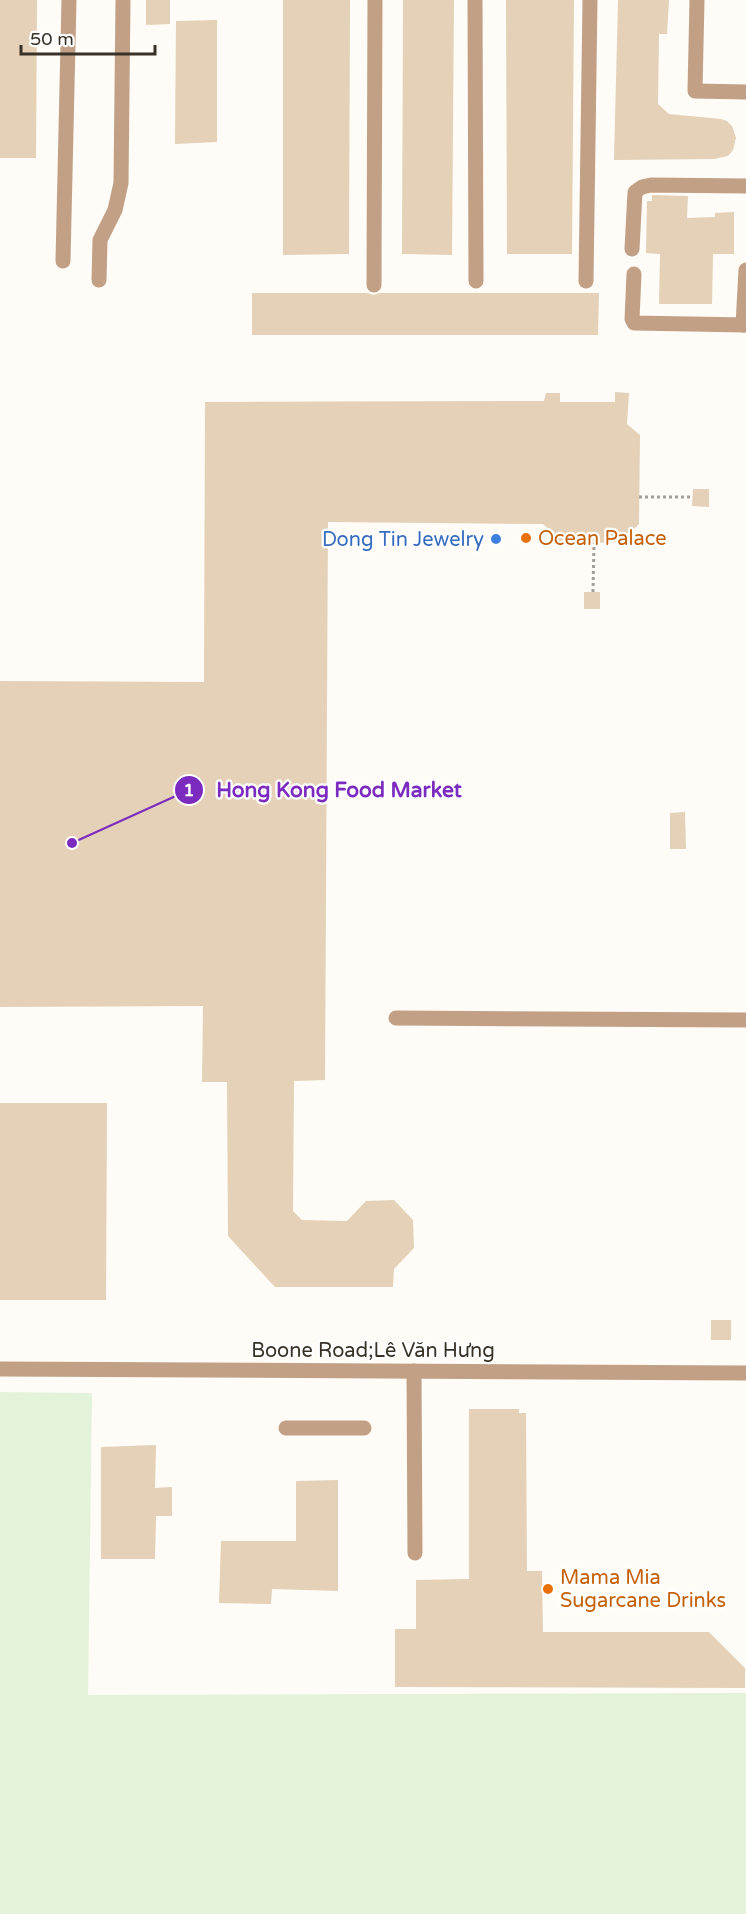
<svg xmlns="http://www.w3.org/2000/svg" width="746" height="1914" viewBox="0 0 746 1914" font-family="'Varela Round',sans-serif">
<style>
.green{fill:#e2f3d9}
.building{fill:#e4d1b7}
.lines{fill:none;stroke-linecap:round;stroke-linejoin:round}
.path{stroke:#a49f98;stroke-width:3;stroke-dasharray:3 3;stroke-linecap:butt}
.minor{stroke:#c2a086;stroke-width:15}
.food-dot{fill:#e8710a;stroke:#fff;stroke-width:2}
.shop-dot{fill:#3f7fe0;stroke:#fff;stroke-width:2}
.labels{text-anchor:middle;stroke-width:4.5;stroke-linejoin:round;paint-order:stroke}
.food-label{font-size:20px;fill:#c56008;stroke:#fff;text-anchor:start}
.shop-label{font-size:20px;fill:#366cbe;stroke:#fff;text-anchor:end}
.street-label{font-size:20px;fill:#383127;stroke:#fff}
.leader{fill:none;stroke:#7b2cbf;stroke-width:2}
.callout-dot{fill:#7b2cbf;stroke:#fff;stroke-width:2}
.mark-label{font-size:18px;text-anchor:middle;font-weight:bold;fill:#fff}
.callout-label{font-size:21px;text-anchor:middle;font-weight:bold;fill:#7b2cbf;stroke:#fff;stroke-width:4.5;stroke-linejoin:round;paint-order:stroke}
</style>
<rect width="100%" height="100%" fill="#fffbf6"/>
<!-- green -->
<polygon class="green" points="0,1392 92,1393 88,1695 746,1693 746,1914 0,1914"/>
<!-- building -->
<g class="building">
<polygon points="0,0 37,0 36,158 0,158"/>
<polygon points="146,0 170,0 170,24 146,25"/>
<polygon points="283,0 350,0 349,254 283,255"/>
<polygon points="403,0 454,0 452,255 402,254"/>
<polygon points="506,0 574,0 572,254 507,254"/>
<polygon points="618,0 669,0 667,34 659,34 658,104 669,114 721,119 727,121 732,126 736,138 733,150 728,156 714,159 614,160"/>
<polygon points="217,20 217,142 175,144 176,21"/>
<polygon points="652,195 688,196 687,218 715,217 715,213 734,212 734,254 713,254 712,304 659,304 660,254 646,253 647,201 652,201"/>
<polygon points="252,293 368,293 373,295 380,293 599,293 598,335 252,335"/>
<polygon points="615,392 629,393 627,424 640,435 639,524 621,542 563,544 543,524 328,522 325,1080 294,1081 293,1211 302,1220 347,1221 366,1201 394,1200 413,1220 414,1248 394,1269 393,1287 275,1287 228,1236 227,1082 202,1082 203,1006 0,1007 0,681 204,682 205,402 544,401 546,393 560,393 560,402 615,402"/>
<polygon points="693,489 709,489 709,507 692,506"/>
<rect x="584" y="592" width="16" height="17"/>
<polygon points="685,812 686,849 670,849 670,813"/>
<polygon points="0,1103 107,1103 106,1300 0,1300"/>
<rect x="711" y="1320" width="20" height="20"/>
<polygon points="469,1409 519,1409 519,1413 526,1413 527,1571 542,1571 543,1632 709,1632 745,1668 745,1688 395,1687 395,1629 416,1629 416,1580 469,1579"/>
<polygon points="156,1445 155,1488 172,1487 172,1516 156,1516 155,1559 101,1559 101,1447"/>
<polygon points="338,1480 338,1591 272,1589 271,1604 219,1603 221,1541 296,1541 296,1481"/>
</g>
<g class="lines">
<!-- path -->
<g class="path">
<polyline points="639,497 693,497"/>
<polyline points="593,592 594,543"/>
</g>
<!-- minor -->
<g class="minor">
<polyline points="475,0 476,281"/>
<polyline points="697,0 695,91 746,92"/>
<polyline points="632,249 635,192 642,187 651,185 746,186"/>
<polyline points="63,261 69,0"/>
<polyline points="634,274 632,319 634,323 746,325"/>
<polyline points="99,280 100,240 115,210 121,183 123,0"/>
<polyline points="586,281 590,0"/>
<polyline points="374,285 375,0"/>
<polyline points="743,325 746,270"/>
<polyline points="396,1018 746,1020"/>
<polyline points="0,1369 746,1373"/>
<polyline points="414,1371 415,1553"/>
<polyline points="286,1428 364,1428"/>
</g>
</g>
<!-- markers -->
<g class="food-dot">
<circle cx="526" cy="538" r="6"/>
<circle cx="548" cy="1589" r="6"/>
</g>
<circle class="shop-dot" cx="496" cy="539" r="6"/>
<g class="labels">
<!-- food labels -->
<g class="food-label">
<text x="538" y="545">Ocean Palace</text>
<text x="560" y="1584">Mama Mia<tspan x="560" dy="23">Sugarcane Drinks</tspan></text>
</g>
<!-- shop labels -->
<g class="shop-label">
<text x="484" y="546">Dong Tin Jewelry</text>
</g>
<!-- street labels -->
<g class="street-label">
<text x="373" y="1357">Boone Road;Lê Văn Hưng</text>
</g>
</g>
<!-- callouts -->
<path class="leader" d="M72 843L189 790"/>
<g class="callout-dot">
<circle cx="72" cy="843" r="6"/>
<circle cx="189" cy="790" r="15"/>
</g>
<g class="mark-label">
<text x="189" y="796">1</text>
</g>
<g class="callout-label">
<text x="339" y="797">Hong Kong Food Market</text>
</g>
<!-- scale -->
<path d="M21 45v9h134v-9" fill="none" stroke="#383127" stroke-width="3"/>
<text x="30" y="45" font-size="18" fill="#383127" stroke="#ffffff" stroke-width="4.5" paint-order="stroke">50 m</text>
</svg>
